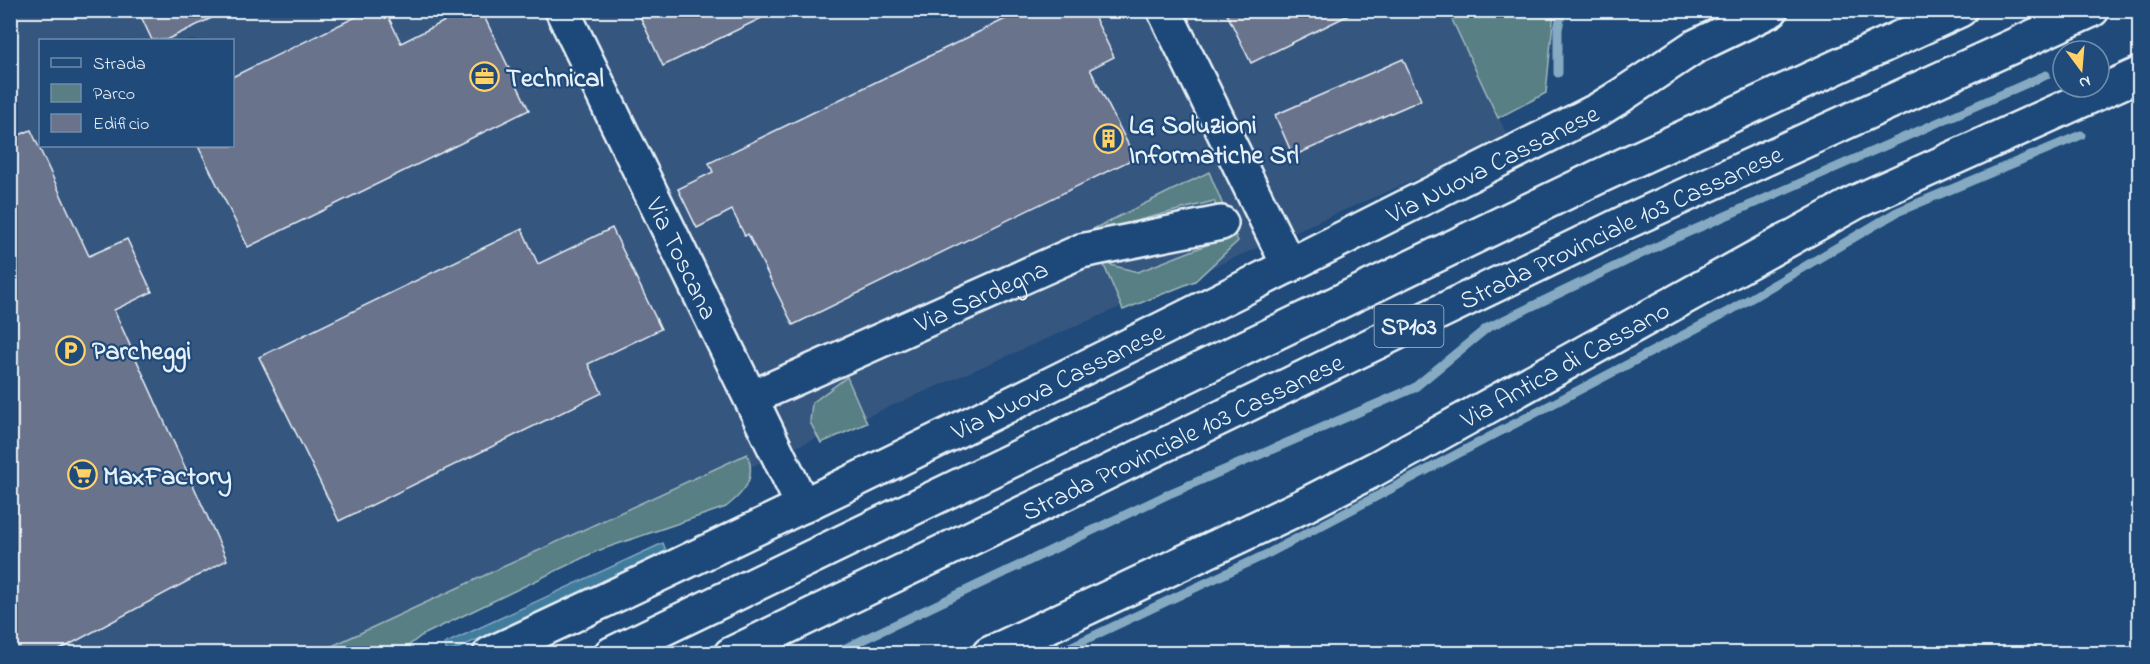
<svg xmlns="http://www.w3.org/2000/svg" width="2150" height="664" viewBox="0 0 2150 664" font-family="'Indie Flower',sans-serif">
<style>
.built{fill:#36567f;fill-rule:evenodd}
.green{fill:#597f84;stroke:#a0b8be;stroke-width:1.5}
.water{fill:#437b9d;stroke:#85aac1;stroke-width:1.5}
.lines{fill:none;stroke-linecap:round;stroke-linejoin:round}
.stream{stroke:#85aac1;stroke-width:9}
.building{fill:#6b738c;stroke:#e8f1f8;stroke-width:1.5}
.minor-casing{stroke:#e8f1f8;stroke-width:38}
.tertiary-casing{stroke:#e8f1f8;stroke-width:38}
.trunk-casing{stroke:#e8f1f8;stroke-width:38}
.minor{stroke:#1f4a7a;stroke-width:33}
.tertiary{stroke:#1f4a7a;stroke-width:33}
.trunk{stroke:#1f4a7a;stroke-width:33}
.labels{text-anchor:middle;stroke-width:4.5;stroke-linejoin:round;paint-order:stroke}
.shield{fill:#1f4a7a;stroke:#acbfd2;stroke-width:1.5}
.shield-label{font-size:24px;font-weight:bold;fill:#e8f1f8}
.poi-label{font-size:26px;font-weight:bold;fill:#e8f1f8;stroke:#1f4a7a;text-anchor:start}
.street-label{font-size:26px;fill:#e8f1f8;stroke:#1f4a7a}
</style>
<rect width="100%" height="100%" fill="#1f4a7a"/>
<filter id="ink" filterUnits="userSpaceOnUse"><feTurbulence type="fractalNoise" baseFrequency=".0167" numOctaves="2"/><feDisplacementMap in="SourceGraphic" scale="12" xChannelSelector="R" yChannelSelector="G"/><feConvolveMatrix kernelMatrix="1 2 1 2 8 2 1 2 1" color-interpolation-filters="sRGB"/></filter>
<g filter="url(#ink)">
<!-- built -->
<path class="built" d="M10 11H1448L1509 139 757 464 340 653H11ZM40 40H232V146H40Z"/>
<!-- green -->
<g class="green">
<polygon points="1448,11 1554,11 1546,93 1498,118"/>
<polygon points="1209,172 1238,241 1195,281 1123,310 1103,263 1138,272 1227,237 1214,201 1081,235"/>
<polygon points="847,377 867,423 821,443 810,422 812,403"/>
<path d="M747 454C757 478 744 493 726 507L597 551 421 636 399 653H317Z"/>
</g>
<!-- water -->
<polygon class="water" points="663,543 667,553 448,653 444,644"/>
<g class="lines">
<!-- stream -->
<g class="stream">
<polyline points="1558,73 1558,29 1562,10"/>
<polyline points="2138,156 2140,160"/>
<polyline points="833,654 1171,493 1414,388 1487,328 1664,243 2046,75"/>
<polyline points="1055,654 1269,553 1731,310 1897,212 2081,135"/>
</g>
</g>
<!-- building -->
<g class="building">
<polygon points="138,10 228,10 166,40 152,40"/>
<polygon points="370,10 385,10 401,43 467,10 481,10 529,110 248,247 198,146 232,146 232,77"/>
<polygon points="637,10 778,10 663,66"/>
<polygon points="1024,10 1091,10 1114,57 1090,69 1135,158 793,325 748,234 745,236 732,210 697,228 678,189 713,172 709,163"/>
<polygon points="1225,10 1359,10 1251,63"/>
<polygon points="1403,59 1421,100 1293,156 1275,115"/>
<polygon points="31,130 89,256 127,239 152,292 114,310 227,560 52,654 10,654 10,139"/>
<polygon points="612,228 661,329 588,364 602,393 339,521 259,357 522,229 538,264"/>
</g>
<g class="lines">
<defs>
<g id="minor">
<path id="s1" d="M562 10 803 506"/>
<polyline points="1164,10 1289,266"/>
<path id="s2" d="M751 398 1081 251 1221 223"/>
<path id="s3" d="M989 654 1305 505 1375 469 1856 202 2140 74"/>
</g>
<g id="tertiary">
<path id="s4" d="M490 654C863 481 1231 295 1598 110L1619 97"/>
</g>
<g id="trunk">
<polyline points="1619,97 1694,47 1771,10"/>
<polyline points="611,654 1600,176 1960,10"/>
<path id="s5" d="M731 654 1624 223 2092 10"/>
</g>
</defs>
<!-- minor casing -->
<use href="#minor" class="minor-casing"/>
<!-- tertiary casing -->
<use href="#tertiary" class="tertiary-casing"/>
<!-- trunk casing -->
<use href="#trunk" class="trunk-casing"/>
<!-- minor -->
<use href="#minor" class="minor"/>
<!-- tertiary -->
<use href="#tertiary" class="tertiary"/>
<!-- trunk -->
<use href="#trunk" class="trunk"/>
</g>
</g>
<!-- icons -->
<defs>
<symbol id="office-ring" viewBox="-11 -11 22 22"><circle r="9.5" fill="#1f4a7a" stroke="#ffd166" stroke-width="1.5"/><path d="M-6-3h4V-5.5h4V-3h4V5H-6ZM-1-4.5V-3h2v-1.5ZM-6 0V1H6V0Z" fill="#ffd166"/></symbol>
<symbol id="building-ring" viewBox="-11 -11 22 22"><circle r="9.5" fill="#1f4a7a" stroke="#ffd166" stroke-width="1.5"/><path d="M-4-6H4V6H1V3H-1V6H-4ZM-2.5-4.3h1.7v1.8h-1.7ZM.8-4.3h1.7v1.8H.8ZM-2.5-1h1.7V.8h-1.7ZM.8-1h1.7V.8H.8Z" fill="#ffd166"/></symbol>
<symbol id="parking-ring" viewBox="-11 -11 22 22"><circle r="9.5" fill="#1f4a7a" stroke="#ffd166" stroke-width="1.5"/><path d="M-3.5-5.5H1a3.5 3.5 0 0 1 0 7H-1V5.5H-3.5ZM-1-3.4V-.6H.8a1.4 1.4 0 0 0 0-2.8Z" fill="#ffd166"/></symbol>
<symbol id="supermarket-ring" viewBox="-11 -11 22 22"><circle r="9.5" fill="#1f4a7a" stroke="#ffd166" stroke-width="1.5"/><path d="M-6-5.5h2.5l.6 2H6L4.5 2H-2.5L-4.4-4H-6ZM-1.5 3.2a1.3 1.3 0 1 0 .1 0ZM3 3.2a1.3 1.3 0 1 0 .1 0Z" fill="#ffd166"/></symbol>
</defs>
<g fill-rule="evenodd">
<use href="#office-ring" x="468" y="60" width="33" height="33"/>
<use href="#building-ring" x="1092" y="122" width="33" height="33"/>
<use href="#parking-ring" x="54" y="334" width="33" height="33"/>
<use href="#supermarket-ring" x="66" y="458" width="33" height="33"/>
</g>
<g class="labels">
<!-- shield labels -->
<rect class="shield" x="1374.5" y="305" width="69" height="42" rx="4.5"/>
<g class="shield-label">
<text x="1409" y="334">SP103</text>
</g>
<!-- poi labels -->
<g class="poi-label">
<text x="506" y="86">Technical</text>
<text x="1129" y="133">LG Soluzioni<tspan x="1129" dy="30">Informatiche Srl</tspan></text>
<text x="92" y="359">Parcheggi</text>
<text x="103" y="484">MaxFactory</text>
</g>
<!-- street labels -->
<g class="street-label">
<text dy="9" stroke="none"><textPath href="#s4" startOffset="1116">Via Nuova Cassanese</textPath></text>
<text dy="9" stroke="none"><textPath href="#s5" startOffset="987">Strada Provinciale 103 Cassanese</textPath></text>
<text dy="9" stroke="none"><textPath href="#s1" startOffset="276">Via Toscana</textPath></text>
<text dy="9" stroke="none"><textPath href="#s2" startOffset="252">Via Sardegna</textPath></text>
<text dy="9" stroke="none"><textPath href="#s3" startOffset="645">Via Antica di Cassano</textPath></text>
<text dy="9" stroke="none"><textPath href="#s4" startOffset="630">Via Nuova Cassanese</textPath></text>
<text dy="9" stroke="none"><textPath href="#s5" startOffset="501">Strada Provinciale 103 Cassanese</textPath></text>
</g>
</g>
<!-- margin -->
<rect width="2150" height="664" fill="none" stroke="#1f4a7a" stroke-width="36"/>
<rect x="18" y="18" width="2114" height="628" fill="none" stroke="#e8f1f8" stroke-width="2" filter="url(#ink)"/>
<!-- legend -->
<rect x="39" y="39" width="195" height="108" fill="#1f4a7a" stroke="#6f8dac" stroke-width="1.5"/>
<rect x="51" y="58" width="30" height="9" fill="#1f4a7a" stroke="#6f8dac" stroke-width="1.5"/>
<text x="93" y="69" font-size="18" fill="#e8f1f8">Strada</text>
<rect x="51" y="84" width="30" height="18" fill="#597f84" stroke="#6f8dac" stroke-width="1.5"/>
<text x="93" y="99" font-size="18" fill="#e8f1f8">Parco</text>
<rect x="51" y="114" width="30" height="18" fill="#6b738c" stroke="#6f8dac" stroke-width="1.5"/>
<text x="93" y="129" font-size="18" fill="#e8f1f8">Edificio</text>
<!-- north arrow -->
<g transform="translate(2081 69) rotate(164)"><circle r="28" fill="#1f4a7a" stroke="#6f8dac" stroke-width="1.5"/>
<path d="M0-4.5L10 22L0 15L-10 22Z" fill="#ffd166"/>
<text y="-9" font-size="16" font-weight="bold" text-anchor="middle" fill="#e8f1f8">N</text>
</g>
</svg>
